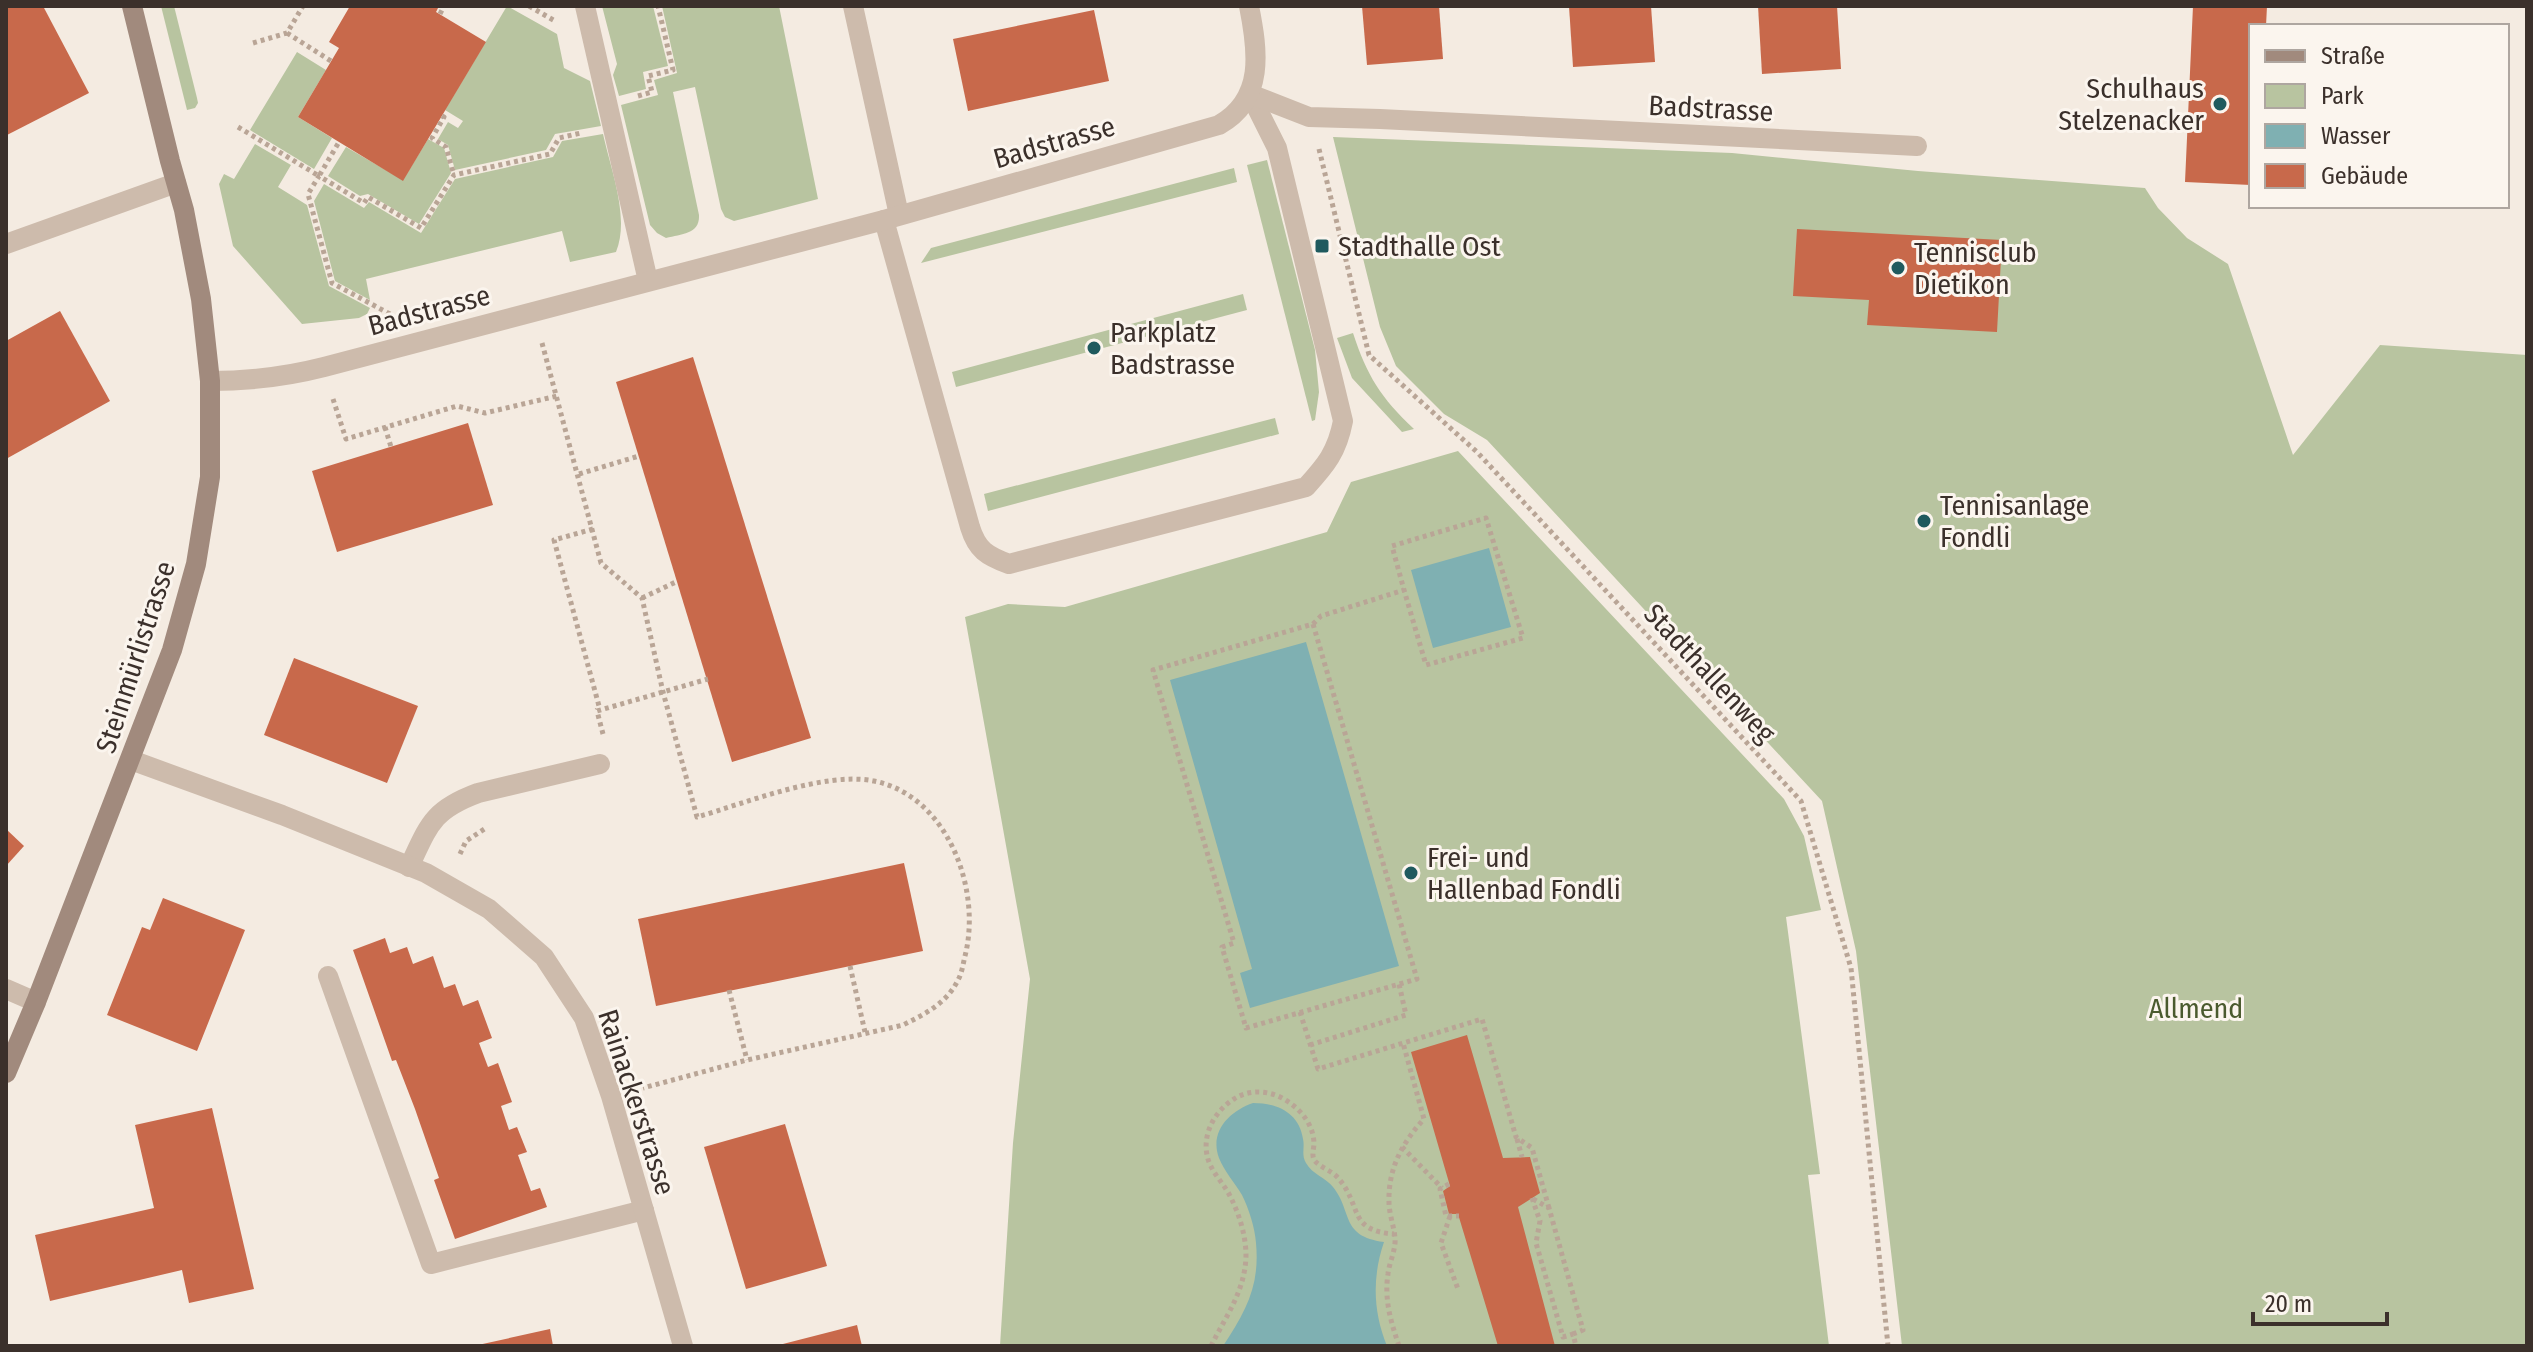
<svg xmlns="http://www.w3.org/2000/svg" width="2533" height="1352" viewBox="0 0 2533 1352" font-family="'Fira Sans Condensed',sans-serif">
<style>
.green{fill:#b8c4a0}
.water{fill:#7fb0b2}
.building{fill:#c8694b}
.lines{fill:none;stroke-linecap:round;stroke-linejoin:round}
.path{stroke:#b9a596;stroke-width:5;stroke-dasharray:4 4;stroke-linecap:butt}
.lane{stroke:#cdbbac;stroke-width:20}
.street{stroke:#cdbbac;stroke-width:20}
.secondary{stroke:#a18a7d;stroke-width:20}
.poi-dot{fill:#1f5a5e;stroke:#fbf5ee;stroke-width:3}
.labels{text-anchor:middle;stroke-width:6;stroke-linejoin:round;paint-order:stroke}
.poi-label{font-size:28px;fill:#3b302b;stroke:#fbf5ee;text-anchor:start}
.street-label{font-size:28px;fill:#3b302b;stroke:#fbf5ee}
.park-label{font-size:28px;fill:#4a5a2e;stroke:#fbf5ee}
</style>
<rect width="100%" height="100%" fill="#f4ebe1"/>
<!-- green -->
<g class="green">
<polygon points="161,6 174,6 197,98 198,103 195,108 187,110"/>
<polygon points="507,6 557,34 564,68 590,81 601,126 555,134 546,150 455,170 448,145 438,139 448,122 458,128 463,121 445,110"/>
<polygon points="602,6 653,6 668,66 643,72 646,89 619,96 613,75 617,64"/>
<path d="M662 6H779L818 199 734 221 725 217 721 209 695 87 673 92 699 215C700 234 682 234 666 238L657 233 650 225 621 105 658 95 654 80 677 73Z"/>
<polygon points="297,52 326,70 298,117 332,138 314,169 250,130"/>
<path d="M603 134C611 170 630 218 616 252L570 262 562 231 366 279 370 300 335 281 314 201 324 184 364 208 369 202 421 233 455 179 553 157 562 141Z"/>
<polygon points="1333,137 1732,153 1918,171 2145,188 2158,208 2187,238 2228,264 2293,455 2380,345 2527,355 2527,1346 1902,1346 1856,951 1822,801 1487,440 1444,414 1396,366 1380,327"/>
<polygon points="428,139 444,148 451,173 419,224 368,194 360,196 328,176 346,147 403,180"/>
<polygon points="255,144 291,165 278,187 307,205 329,286 370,308 367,314 359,318 302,324 233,246 219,184 224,174 234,179"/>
<polygon points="1267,160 1315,350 1319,392 1315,420 1312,421 1247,165"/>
<polygon points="1234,168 1237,182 921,263 931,248"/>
<polygon points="1243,294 1247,310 956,387 952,372"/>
<path d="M1353 333C1367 376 1381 398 1414 429L1402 432 1352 378 1337 338Z"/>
<polygon points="1275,418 1279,434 988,511 984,494"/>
<polygon points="1458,451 1784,799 1804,836 1821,910 1786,917 1820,1174 1808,1175 1829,1346 1000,1346 1013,1143 1030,979 965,617 1008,604 1065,607 1327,532 1351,482"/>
</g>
<!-- water -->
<g class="water">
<polygon points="1489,548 1511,627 1433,648 1411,570"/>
<polygon points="1306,642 1399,966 1250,1008 1240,973 1252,969 1170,680"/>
<path d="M1253 1103C1276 1103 1299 1112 1303 1139 1305 1147 1301 1155 1306 1163 1312 1174 1326 1178 1333 1187 1353 1212 1340 1236 1384 1242 1372 1277 1373 1312 1387 1346H1223C1246 1311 1260 1286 1256 1243 1255 1228 1249 1209 1242 1195 1235 1183 1224 1171 1219 1158 1209 1131 1230 1111 1253 1103Z"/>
</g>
<!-- building -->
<g class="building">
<polygon points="11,6 43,6 89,93 7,135 6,8"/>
<polygon points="350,6 439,6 436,12 486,42 403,181 298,117 339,48 329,42"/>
<polygon points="1362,6 1439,6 1443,59 1367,65"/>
<polygon points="1569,6 1651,6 1655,62 1573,67"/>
<polygon points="1758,6 1837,6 1841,69 1762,74"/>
<polygon points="2193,6 2267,6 2266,26 2251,26 2251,185 2185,182"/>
<polygon points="1094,10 1109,81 968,111 953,39"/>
<polygon points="1797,229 2002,240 1997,332 1867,325 1869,300 1793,296"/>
<polygon points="60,311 110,401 6,459 6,341"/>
<polygon points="693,357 811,738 732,762 616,382"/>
<polygon points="468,423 493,505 337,552 312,471"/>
<polygon points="294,658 418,706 387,783 264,735"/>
<polygon points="6,829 24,846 6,866"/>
<polygon points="904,863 923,951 656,1006 638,919"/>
<polygon points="163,898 245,930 197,1051 107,1015 142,927 150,930"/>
<polygon points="385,938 390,953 407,947 413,964 433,956 444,988 455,984 463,1006 478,1000 492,1038 479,1043 488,1067 498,1063 512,1102 501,1106 509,1130 517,1127 527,1152 518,1155 531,1191 540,1188 547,1207 455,1239 434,1180 439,1178 415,1109 396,1060 392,1061 353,950"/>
<polygon points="1467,1035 1503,1158 1530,1157 1540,1193 1518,1207 1555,1346 1498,1346 1458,1214 1449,1214 1443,1191 1450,1186 1411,1052"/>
<polygon points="212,1108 254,1289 189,1303 182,1270 50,1301 35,1235 154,1208 135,1125"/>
<polygon points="785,1124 827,1266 746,1289 704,1147"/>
<polygon points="857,1325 862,1346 779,1346 779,1345"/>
<polygon points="550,1329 553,1346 478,1346 478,1345"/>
</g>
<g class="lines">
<!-- path -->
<g class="path">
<polyline points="529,6 555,21"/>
<polyline points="440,14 444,6"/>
<polyline points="287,33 331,61"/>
<polyline points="253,43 287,33 303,6"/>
<polyline points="638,96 652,92 648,76 673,70 658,6"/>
<polyline points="442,116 444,117 432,138 446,147 454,175"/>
<polyline points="238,127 319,176 339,142"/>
<polyline points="1319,149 1369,355 1477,452 1801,801 1851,968 1888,1346"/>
<polyline points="390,314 332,283 308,194 319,176 364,203 368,197 421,228 454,175 550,154 559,138 581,133"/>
<path d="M542 343 601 563 642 598 663 692 697 817C746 803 825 771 874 781 948 796 982 890 965 956 963 964 962 973 958 980 947 1003 925 1014 903 1025L747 1060 643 1088"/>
<polyline points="333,399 346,439 457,406 485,413 557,396"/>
<polyline points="385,427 391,447"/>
<polyline points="579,474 639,456"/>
<polyline points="593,529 554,540 599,706 597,710"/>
<polyline points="642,598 678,581"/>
<polygon points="1313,624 1417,979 1246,1028 1222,947 1234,943 1153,670"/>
<polyline points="1313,624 1321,616 1404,590 1392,546 1486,518 1523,638 1426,665 1404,590"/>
<polyline points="603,734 597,711 708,679"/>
<polyline points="460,854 466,841 486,828"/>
<polyline points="850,966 865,1032"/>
<polyline points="729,990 747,1060"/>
<polyline points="1300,1012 1318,1069 1482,1019 1516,1137 1532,1148 1549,1208"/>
<polyline points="1310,1045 1406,1015 1399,984"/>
<polyline points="1517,1139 1522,1157"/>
<polyline points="1402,1147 1442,1188"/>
<polyline points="1449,1184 1440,1189 1446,1216 1459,1216"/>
<polyline points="1532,1198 1540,1221 1536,1243 1563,1337 1573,1334 1576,1346"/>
<polyline points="1533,1199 1549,1208 1583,1330 1573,1334"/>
<polyline points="1450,1216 1441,1243 1458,1289"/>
<path d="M1211 1346C1226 1316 1245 1291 1246 1256 1246 1237 1240 1216 1231 1198 1225 1185 1214 1175 1209 1162 1200 1138 1213 1112 1234 1099 1248 1090 1265 1090 1280 1097 1298 1106 1313 1122 1314 1143 1314 1149 1311 1156 1315 1161 1321 1168 1333 1171 1339 1179 1362 1206 1348 1231 1394 1234"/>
<path d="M1399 1346C1391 1322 1384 1300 1388 1274 1389 1263 1396 1250 1395 1238 1394 1226 1389 1214 1389 1202 1388 1169 1402 1143 1424 1119L1403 1043"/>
</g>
<!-- lane -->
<g class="lane">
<polyline points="585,6 648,281"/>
<polyline points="853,6 899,215"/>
<path d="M884 220 970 527C977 550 987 556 1009 564L1306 487C1326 465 1337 452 1343 421L1277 148 1250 94"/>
<path d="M409 867C429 825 432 810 478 793L600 764"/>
<polyline points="328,976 431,1264 644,1210"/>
</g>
<!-- street -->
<g class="street">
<polyline points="1250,94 1309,117 1380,119 1917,146"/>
<polyline points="6,244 176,183"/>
<path d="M210 381C249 381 285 377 324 367L884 220 1219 125C1265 99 1258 51 1249 6"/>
<polyline points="131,760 282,815 426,873 489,909 544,957 584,1018 611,1096 683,1346"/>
<polyline points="6,989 36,1002"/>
</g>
<!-- secondary -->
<polyline class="secondary" points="6,1073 36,1002 172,650 196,564 210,477 210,381 201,299 184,210 170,161 132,6"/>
</g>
<!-- markers -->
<g class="poi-dot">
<circle cx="2220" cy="104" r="8"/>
<rect x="1314" y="238" width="16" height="16" rx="4"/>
<circle cx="1898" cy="268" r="8"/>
<circle cx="1094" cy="348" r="8"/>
<circle cx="1924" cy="521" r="8"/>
<circle cx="1411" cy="873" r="8"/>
</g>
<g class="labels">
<!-- poi labels -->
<g class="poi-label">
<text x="2204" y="98" text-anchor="end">Schulhaus<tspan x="2204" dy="32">Stelzenacker</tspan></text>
<text x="1338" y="256">Stadthalle Ost</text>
<text x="1914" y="262">Tennisclub<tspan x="1914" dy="32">Dietikon</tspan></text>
<text x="1110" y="342">Parkplatz<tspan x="1110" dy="32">Badstrasse</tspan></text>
<text x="1940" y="515">Tennisanlage<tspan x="1940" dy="32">Fondli</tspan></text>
<text x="1427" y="867">Frei- und<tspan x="1427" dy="32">Hallenbad Fondli</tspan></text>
</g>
<!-- street labels -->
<g class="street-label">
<text transform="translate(1711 108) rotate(3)" y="10">Badstrasse</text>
<text transform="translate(1054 142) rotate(-16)" y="10">Badstrasse</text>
<text transform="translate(429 310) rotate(-15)" y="10">Badstrasse</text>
<text transform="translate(135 657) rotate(-72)" y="10">Steinmürlistrasse</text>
<text transform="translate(1710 673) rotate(47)" y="10">Stadthallenweg</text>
<text transform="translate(637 1102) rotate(72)" y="10">Rainackerstrasse</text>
</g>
<!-- park labels -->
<g class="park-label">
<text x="2196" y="1018">Allmend</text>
</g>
</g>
<!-- border -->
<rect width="2533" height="1352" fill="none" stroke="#3b302b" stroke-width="16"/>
<!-- legend -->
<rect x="2249" y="24" width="260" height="184" fill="#fbf5ee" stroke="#aea6a0" stroke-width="2"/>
<rect x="2265" y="50" width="40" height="12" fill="#a18a7d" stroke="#aea6a0" stroke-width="2"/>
<text x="2321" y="64" font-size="24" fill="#3b302b">Straße</text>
<rect x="2265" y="84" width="40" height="24" fill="#b8c4a0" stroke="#aea6a0" stroke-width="2"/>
<text x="2321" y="104" font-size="24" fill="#3b302b">Park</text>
<rect x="2265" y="124" width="40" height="24" fill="#7fb0b2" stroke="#aea6a0" stroke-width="2"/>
<text x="2321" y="144" font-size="24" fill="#3b302b">Wasser</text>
<rect x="2265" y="164" width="40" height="24" fill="#c8694b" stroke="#aea6a0" stroke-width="2"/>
<text x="2321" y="184" font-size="24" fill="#3b302b">Gebäude</text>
<!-- scale -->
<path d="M2253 1312v12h134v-12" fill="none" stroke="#3b302b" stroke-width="4"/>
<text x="2265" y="1312" font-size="24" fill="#3b302b" stroke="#fbf5ee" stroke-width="6" paint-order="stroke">20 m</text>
</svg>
